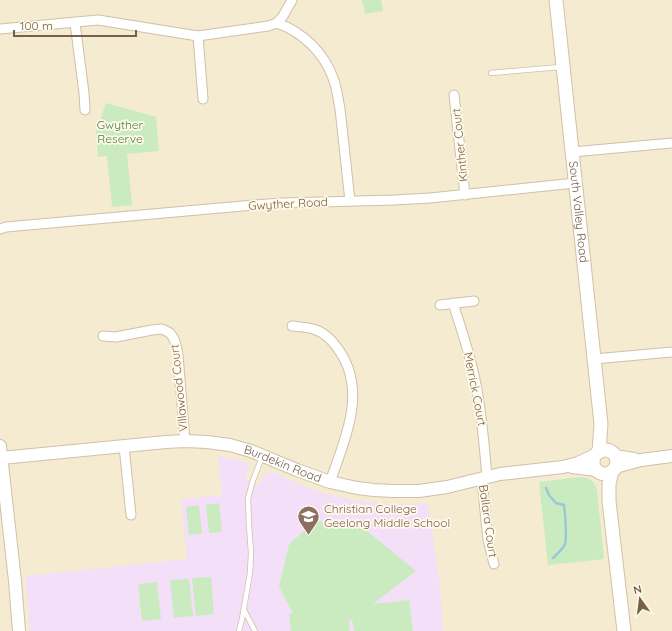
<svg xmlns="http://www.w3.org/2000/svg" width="672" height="631" viewBox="0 0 672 631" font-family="Quicksand,sans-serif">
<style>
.residential{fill:#f5ebd0}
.education{fill:#f4dff9}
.green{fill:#caebc0}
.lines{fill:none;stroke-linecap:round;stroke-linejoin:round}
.stream{stroke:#9cc6da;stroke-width:2.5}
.service-casing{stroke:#cfc0a9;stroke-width:6}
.minor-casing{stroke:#cfc0a9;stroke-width:11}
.tertiary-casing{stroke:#cfc0a9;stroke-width:14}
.secondary-casing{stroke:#d2c1a5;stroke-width:15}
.service{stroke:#fff;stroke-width:4.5}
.minor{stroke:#fff;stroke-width:9}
.tertiary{stroke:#fff;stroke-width:12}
.secondary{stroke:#fff;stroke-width:13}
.labels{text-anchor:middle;stroke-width:3.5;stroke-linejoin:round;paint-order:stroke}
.park-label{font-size:12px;fill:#477d3f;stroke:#fffaea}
.street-label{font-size:12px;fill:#766047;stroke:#fffaea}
.education-label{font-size:12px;fill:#785e54;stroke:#fffaea;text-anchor:start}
</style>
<rect width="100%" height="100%" fill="#fdf7e2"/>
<!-- residential -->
<rect class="residential" x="0" y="0" width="672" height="631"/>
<!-- education -->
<polygon class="education" points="218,455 248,463 249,466 245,480 259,485 265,475 271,471 289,480 323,493 352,500 377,503 396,504 413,504 428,503 440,587 443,631 30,631 25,576 187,559 181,499 222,495"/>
<!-- green -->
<g class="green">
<polygon points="362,0 381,0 383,11 365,14"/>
<polygon points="106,103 156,117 159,151 127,154 132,205 112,207 107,156 98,157 96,132"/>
<path d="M580 477C589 477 594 481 597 490L604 559 548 565 539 482Z"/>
<polygon points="219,503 222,532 209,533 206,505"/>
<polygon points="199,505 202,534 189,535 186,507"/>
<polygon points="316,521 362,527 416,571 373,604 409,600 413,631 354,631 352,619 349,622 350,631 291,631 289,614 293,613 279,587 289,544"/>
<polygon points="211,577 214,614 196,616 192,578"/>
<polygon points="189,579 193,616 174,618 170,580"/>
<polygon points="157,582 161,619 142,621 138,584"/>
</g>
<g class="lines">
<!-- stream -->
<path class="stream" d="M546 488 549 495 556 503 564 505C565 511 567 538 565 544 563 549 557 554 553 558"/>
<defs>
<g id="service">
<polyline points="491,73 561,67"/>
<polyline points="244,610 255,631"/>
<polyline points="239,631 242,619 250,573 251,553 249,525 248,499 252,483 262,457"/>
</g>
<g id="minor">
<polyline points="75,23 84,93 85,110"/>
<path d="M277 23C303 32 324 53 333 78 337 88 338 99 340 109L350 201"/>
<polyline points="0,29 98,20 198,36 268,26 277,23 283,16 292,0"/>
<polyline points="198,36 203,99"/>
<polyline points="454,95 465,195"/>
<polyline points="572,152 672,143"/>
<polyline points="0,229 6,227 254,205 283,203 394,200 430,198 575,183"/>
<path d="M453 303C461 329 470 354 475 380 482 412 484 444 487 477"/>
<polyline points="440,305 474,301"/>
<path d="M292 326C300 327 309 327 316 330 328 334 336 345 342 355 366 395 344 442 330 482"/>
<polyline points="103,336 116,337 152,330 162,329 170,333 174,339 176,345 178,355 185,441"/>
<polyline points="594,359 672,352"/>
<polyline points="124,446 131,515"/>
<polyline points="482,478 486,521 488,540 494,564"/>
</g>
<g id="tertiary">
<polyline points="0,446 15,581 19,631"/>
<polyline points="615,456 634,459"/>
<path id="s1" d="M1 458 166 442 185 441 207 442 230 445 251 451 297 470 330 482 357 488 374 490 393 491H419L447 487 500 474 563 467 578 463 595 455"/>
<polyline points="572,467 596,470"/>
<polyline points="615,467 641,460 672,456"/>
</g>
<g id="secondary">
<path id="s2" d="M556 0 601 424 599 452"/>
<circle cx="605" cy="462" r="12"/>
<polyline points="612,471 609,484 609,501 624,631"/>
</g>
</defs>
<!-- service casing -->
<use href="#service" class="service-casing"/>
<!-- minor casing -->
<use href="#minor" class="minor-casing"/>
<!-- tertiary casing -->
<use href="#tertiary" class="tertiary-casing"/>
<!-- secondary casing -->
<use href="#secondary" class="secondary-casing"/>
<!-- service -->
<use href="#service" class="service"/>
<!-- minor -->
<use href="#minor" class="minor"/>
<!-- tertiary -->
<use href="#tertiary" class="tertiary"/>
<!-- secondary -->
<use href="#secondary" class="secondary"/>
</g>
<!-- icons -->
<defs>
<symbol id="school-pin" viewBox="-11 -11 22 30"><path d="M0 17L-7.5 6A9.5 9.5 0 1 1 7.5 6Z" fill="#8d6e63" stroke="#fffaea"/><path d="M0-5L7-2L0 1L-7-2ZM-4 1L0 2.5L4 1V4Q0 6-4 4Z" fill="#fff"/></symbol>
</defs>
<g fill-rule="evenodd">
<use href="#school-pin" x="296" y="504" width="25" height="34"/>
</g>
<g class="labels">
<!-- park labels -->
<g class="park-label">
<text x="120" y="129">Gwyther<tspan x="120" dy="14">Reserve</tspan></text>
</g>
<!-- street labels -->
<g class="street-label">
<text transform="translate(460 145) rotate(-96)" y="4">Kinther Court</text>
<text transform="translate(288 204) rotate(-3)" y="4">Gwyther Road</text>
<text dy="4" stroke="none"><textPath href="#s2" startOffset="213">South Valley Road</textPath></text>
<text transform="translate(179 388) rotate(-96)" y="4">Villawood Court</text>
<text transform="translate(475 389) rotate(79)" y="4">Merrick Court</text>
<text dy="4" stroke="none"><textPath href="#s1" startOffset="286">Burdekin Road</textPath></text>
<text transform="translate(488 521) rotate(82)" y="4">Ballara Court</text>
</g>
<!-- education labels -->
<g class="education-label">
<text x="324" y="513">Christian College<tspan x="324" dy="14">Geelong Middle School</tspan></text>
</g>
</g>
<!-- north arrow -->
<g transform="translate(640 599) rotate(346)" stroke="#fffaea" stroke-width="3" paint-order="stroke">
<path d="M0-3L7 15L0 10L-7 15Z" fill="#766047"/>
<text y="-6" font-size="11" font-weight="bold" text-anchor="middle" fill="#766047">N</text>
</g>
<!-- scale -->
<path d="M14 30v6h122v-6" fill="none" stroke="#766047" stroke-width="2"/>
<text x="20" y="30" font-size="12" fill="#766047" stroke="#fffaea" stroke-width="3" paint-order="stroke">100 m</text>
</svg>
